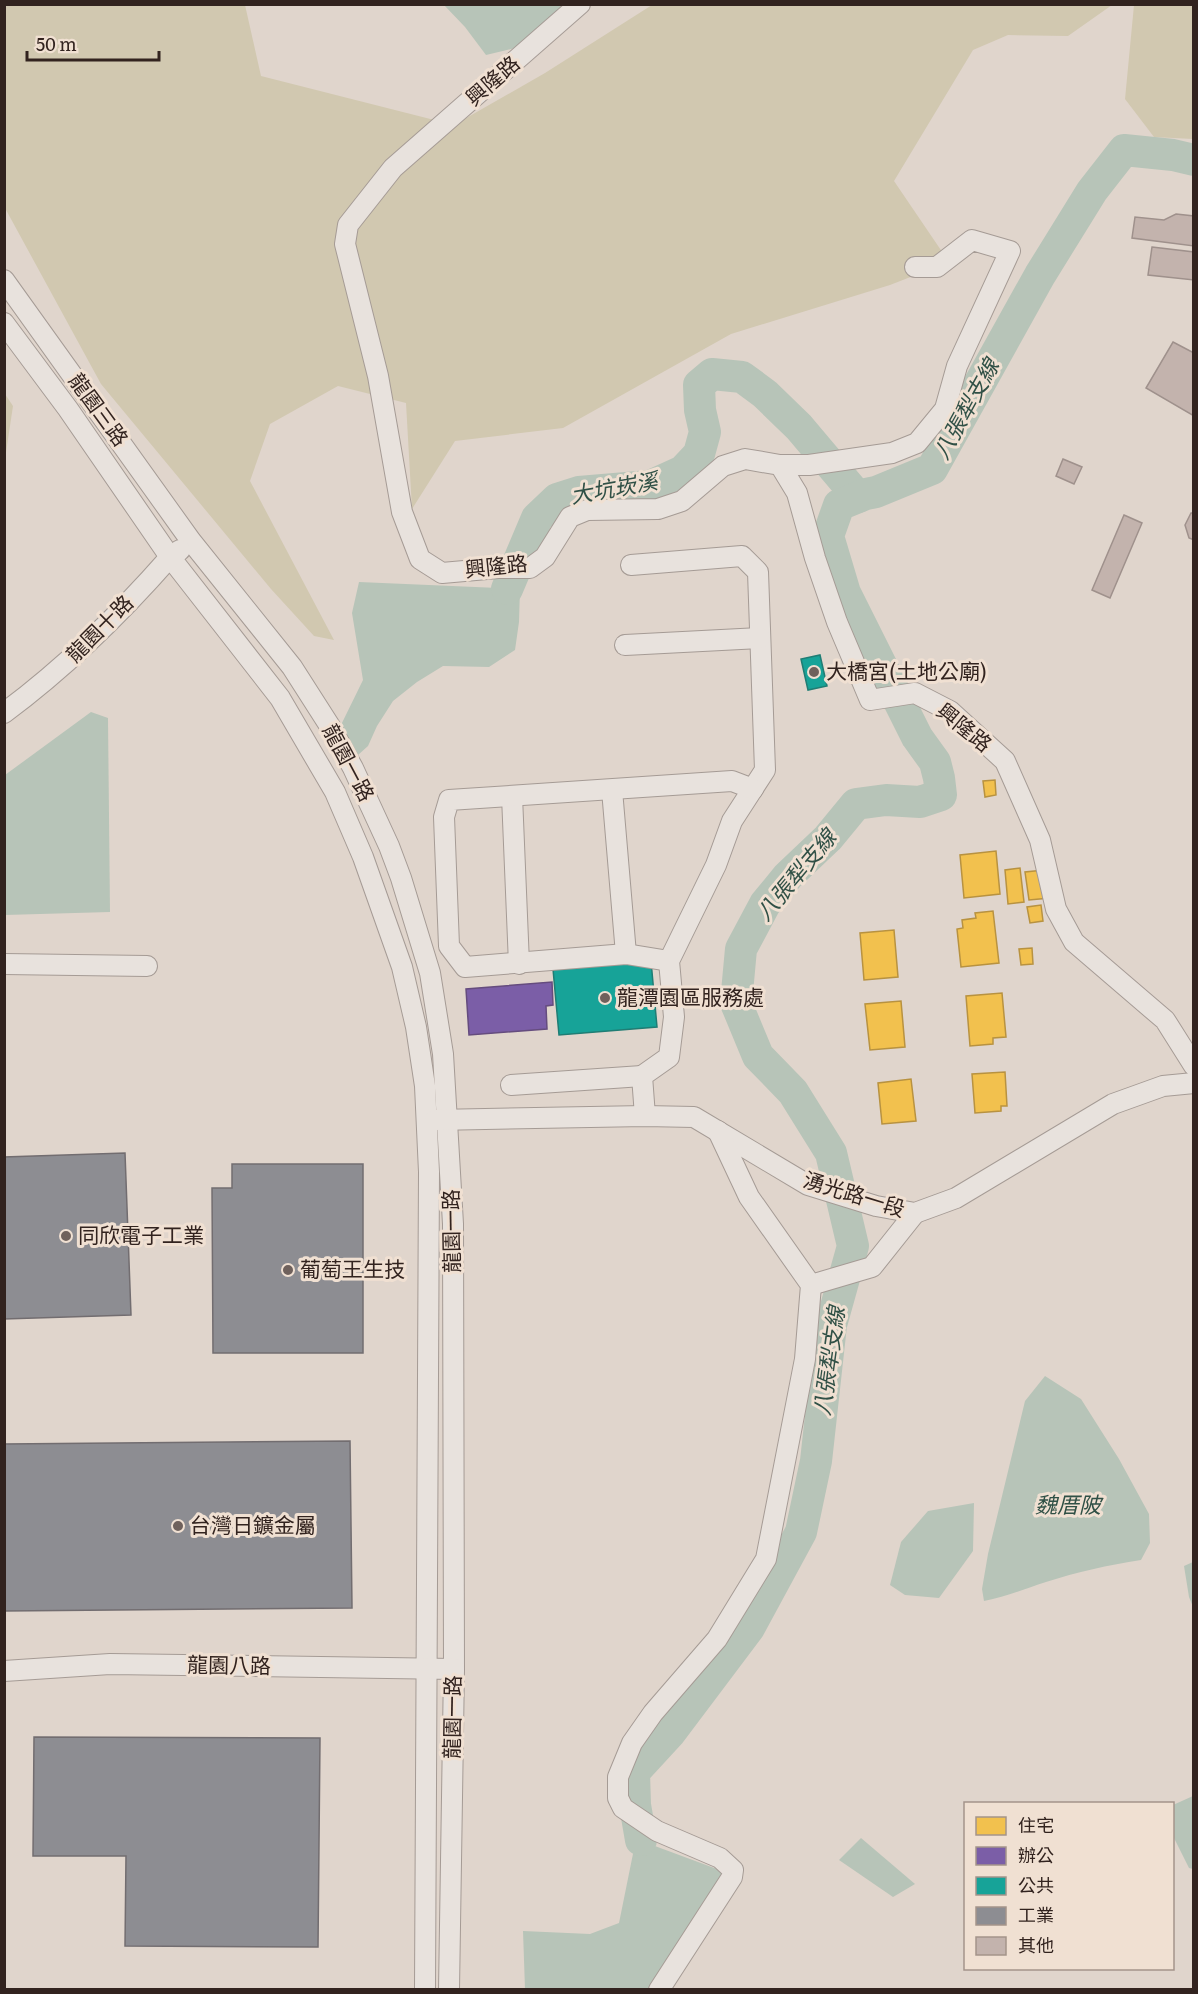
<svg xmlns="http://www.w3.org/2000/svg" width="1198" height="1994" viewBox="0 0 1198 1994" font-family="Literata,'Noto Sans TC',serif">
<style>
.green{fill:#d1c8b0}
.water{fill:#b7c4b8}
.homes{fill:#f2c14e;stroke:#b89240;stroke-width:1.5}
.offices{fill:#7b5ea7;stroke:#654c7e;stroke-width:1.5}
.public{fill:#17a398;stroke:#1f7d74;stroke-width:1.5}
.industry{fill:#8d8d92;stroke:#726d70;stroke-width:1.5}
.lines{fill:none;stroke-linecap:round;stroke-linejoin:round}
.river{stroke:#b7c4b8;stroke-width:32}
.building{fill:#c3b3ad;stroke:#9f918c;stroke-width:1.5}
.minor-casing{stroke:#a59b95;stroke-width:22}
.minor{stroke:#e8e2dd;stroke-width:20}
.poi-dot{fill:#6f615c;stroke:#f0e0d2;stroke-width:2}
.labels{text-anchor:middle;stroke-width:6;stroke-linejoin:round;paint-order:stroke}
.street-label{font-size:21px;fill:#32231f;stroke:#f0e0d2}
.poi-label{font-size:21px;fill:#32231f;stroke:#f0e0d2;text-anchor:start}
.water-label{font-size:22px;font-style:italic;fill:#305046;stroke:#f0e0d2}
</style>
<rect width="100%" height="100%" fill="#e0d5cc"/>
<!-- green -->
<g class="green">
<polygon points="4,5 245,5 261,76 454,125 545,73 652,5 1112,5 1068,36 1008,35 973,50 894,181 949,262 890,285 731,334 563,428 455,441 412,509 406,403 338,386 270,424 250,481 334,640 314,636 271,589 101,384 5,208"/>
<polygon points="1134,5 1193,5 1193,139 1154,137 1125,99"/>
<polygon points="5,394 13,406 5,459"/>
</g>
<!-- water -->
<g class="water">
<polygon points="444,5 576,5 537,43 486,55 465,27"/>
<polygon points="359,582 520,589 519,622 515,650 489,667 443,666 417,682 393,701 377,726 368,746 358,755 340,727 363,680 352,613"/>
<polygon points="91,712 108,718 110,912 5,915 5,775"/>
<path d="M1045 1376 1081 1399 1119 1459 1149 1514 1150 1543 1141 1560C1108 1565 1077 1572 1046 1582 1024 1589 1006 1597 984 1601L982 1589 988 1554 1025 1401Z"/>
<polygon points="974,1503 973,1551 939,1598 905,1595 890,1585 901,1542 928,1511"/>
<polygon points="1193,1562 1194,1562 1193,1607 1189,1597 1184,1566"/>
<polygon points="1193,1796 1193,1869 1189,1868 1173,1836 1173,1805"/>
<polygon points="861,1838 915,1884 893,1897 839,1860"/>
<polygon points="636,1839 725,1872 649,1989 525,1989 523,1931 590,1934 619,1923"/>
</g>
<!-- homes -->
<g class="homes">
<polygon points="995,780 996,795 985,797 983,781"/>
<polygon points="996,851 1000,894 964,898 960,855"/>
<polygon points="1020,868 1024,902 1008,904 1005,870"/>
<polygon points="1044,870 1050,898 1029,900 1025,872"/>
<polygon points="1041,905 1043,921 1030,923 1027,907"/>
<polygon points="993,911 999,963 961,967 957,929 963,928 962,920 976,918 975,913"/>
<polygon points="894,930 898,977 864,980 860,933"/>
<polygon points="1032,948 1033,964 1021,965 1019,949"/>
<polygon points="1002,993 1006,1037 993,1038 993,1044 970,1046 966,996"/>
<polygon points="901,1001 905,1047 870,1050 865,1004"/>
<polygon points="1005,1072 1007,1106 1001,1106 1001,1111 975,1113 972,1074"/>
<polygon points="911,1079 916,1121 882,1124 878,1083"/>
</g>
<!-- offices -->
<polygon class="offices" points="552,982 553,1005 546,1006 547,1029 469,1035 466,989"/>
<!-- public -->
<g class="public">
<polygon points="820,655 827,686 808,690 801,659"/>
<polygon points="651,961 657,1027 559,1035 553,969"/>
</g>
<!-- industry -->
<g class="industry">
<polygon points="125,1153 131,1315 4,1319 4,1157"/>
<polygon points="232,1164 363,1164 363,1353 213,1353 212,1188 232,1188"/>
<polygon points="350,1441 352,1608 4,1611 4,1444"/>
<polygon points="34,1737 320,1738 318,1947 125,1946 126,1856 33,1856"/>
</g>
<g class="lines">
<!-- river -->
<g class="river">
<polyline points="507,589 537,518 557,499 579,492 650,486 683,471 699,454 705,432 700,410 699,385 712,374 742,377 765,394 799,427 858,497"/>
<polyline points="641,1840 635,1805 634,1772 670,1733 749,1628 801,1532 816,1461 831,1325 853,1246 831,1153 793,1092 758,1056 736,1003 741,949 765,904 788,876 828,838 856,804 886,800 920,802 941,795 939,778 935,762 917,737 845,593 828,536 839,505 866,494 876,492 932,469 1040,275 1092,191 1124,150 1173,155 1194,160"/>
</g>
</g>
<!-- building -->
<g class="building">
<polygon points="1176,214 1194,216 1194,246 1132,238 1135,217 1164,220"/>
<polygon points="1152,247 1194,252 1194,280 1148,275"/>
<polygon points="1173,342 1194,353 1194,416 1146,388"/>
<polygon points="1063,459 1082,467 1074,484 1056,476"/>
<polygon points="1191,513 1194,513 1194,540 1189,538 1185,525"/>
<polygon points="1124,515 1142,523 1110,598 1092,590"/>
</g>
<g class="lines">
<defs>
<g id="minor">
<polyline points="580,4 393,168 348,225 345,244 378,376 402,512 420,559 442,573 498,568 530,568 545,557 570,517 587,510 658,509 682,501 723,466 745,459 780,465 797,493 815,558 837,622 870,700 915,693 950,711 1005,761 1040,840 1056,909 1074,942 1165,1020 1194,1066"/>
<polyline points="4,280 191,541 292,667 331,728 353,768 389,846 401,878 430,973 443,1054 453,1224 454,1669 449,1990"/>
<polyline points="4,323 68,409 170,557 280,698 335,792 363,857 402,967 416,1027 425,1086 429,1172 425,1990"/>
<polyline points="780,465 809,465 892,453 917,443 945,409 957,366 1010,251 972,240 937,267 915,267"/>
<polyline points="631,565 742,556 758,572 765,770 732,821 716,865 669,961 674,1017 669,1057 642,1076 645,1116"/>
<polyline points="625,645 760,638"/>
<path d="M4 713C66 667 120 614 170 557L180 550"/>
<polyline points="612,790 626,954"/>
<polyline points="512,796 519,964"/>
<polyline points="669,961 626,954 465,967 449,946 444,817 449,800 732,781 753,789"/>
<polyline points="4,964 147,966"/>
<polyline points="511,1085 642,1076"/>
<polyline points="435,1120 645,1116 694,1117 808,1185 876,1206 915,1213 956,1198 1113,1104 1163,1086 1194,1083"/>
<polyline points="811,1285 872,1267 915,1213"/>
<polyline points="4,1671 110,1664 454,1669"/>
<polyline points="659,1990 732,1877 733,1870 720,1858 657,1831 623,1808 618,1798 618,1777 632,1743 653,1713 717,1639 766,1559 805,1359 811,1285 749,1197 718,1131"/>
</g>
</defs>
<!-- minor casing -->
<use href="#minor" class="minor-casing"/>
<!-- minor -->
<use href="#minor" class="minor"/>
</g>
<!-- markers -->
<g class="poi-dot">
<circle cx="814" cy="672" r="6"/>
<circle cx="605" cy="998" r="6"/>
<circle cx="66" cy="1236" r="6"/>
<circle cx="288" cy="1270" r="6"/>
<circle cx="178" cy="1526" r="6"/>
</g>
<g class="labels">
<!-- street labels -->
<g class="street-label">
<text transform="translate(493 81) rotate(-41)" y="7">興隆路</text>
<text transform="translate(98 410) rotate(54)" y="7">龍園三路</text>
<text transform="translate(496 567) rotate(-6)" y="7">興隆路</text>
<text transform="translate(100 629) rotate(-45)" y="7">龍園十路</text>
<text transform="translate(964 728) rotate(39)" y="7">興隆路</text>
<text transform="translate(348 763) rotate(62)" y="7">龍園一路</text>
<text transform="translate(854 1195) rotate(17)" y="7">湧光路一段</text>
<text transform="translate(452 1231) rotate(-91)" y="7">龍園一路</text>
<text transform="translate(229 1666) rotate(1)" y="7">龍園八路</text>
<text transform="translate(453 1717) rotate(-89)" y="7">龍園一路</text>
</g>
<!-- poi labels -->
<g class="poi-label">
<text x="826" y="679">大橋宮(土地公廟)</text>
<text x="617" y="1005">龍潭園區服務處</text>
<text x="78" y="1243">同欣電子工業</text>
<text x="300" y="1277">葡萄王生技</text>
<text x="190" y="1533">台灣日鑛金屬</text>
</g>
<!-- water labels -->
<g class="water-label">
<text transform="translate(966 409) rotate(-61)" y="8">八張犁支線</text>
<text transform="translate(614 488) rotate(-10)" y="8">大坑崁溪</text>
<text transform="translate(796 875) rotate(-50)" y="8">八張犁支線</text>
<text transform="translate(829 1361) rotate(-82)" y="8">八張犁支線</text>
<text x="1068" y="1513">魏厝陂</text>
</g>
</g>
<!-- border -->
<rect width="1198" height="1994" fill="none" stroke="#32231f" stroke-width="12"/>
<!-- legend -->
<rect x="964" y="1802" width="210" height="168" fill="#f0e0d2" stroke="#a4948a" stroke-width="1.5"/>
<rect x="976" y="1817" width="30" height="18" fill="#f2c14e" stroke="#a4948a" stroke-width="1.5"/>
<text x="1018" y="1832" font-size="18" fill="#32231f">住宅</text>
<rect x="976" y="1847" width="30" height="18" fill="#7b5ea7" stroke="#a4948a" stroke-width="1.5"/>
<text x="1018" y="1862" font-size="18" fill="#32231f">辦公</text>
<rect x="976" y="1877" width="30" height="18" fill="#17a398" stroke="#a4948a" stroke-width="1.5"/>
<text x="1018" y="1892" font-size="18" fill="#32231f">公共</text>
<rect x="976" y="1907" width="30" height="18" fill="#8d8d92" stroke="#a4948a" stroke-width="1.5"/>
<text x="1018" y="1922" font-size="18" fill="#32231f">工業</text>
<rect x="976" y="1937" width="30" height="18" fill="#c3b3ad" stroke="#a4948a" stroke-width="1.5"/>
<text x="1018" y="1952" font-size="18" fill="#32231f">其他</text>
<!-- scale -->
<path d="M27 51v9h132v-9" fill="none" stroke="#32231f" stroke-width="3"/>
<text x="36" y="51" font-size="18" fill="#32231f" stroke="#f0e0d2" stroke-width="4.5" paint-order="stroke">50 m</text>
</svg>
